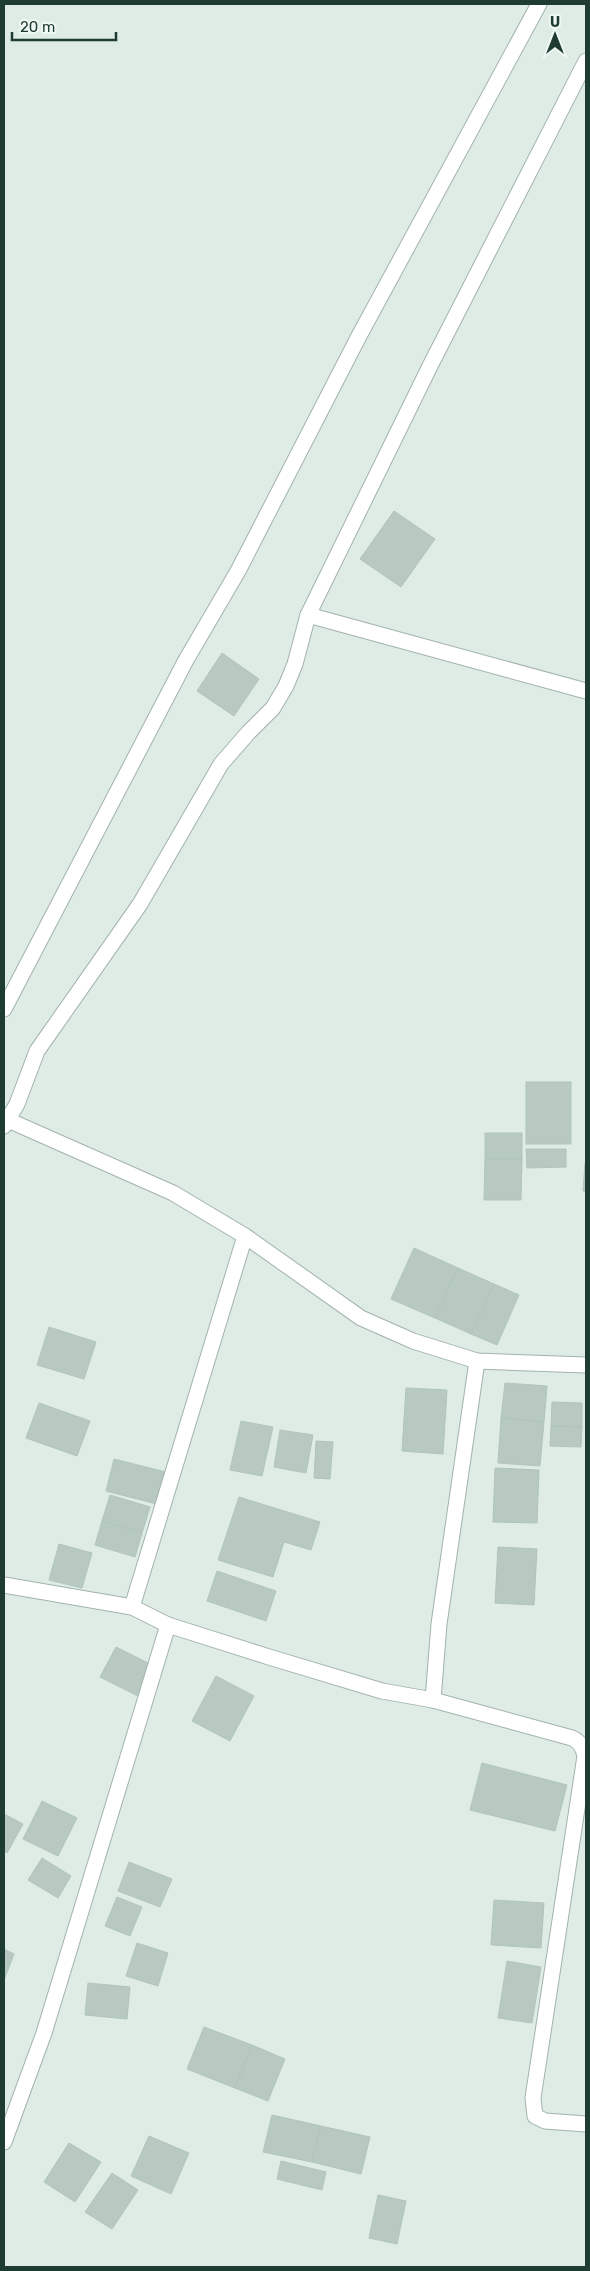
<svg xmlns="http://www.w3.org/2000/svg" width="590" height="2271" viewBox="0 0 590 2271" font-family="Rubik,sans-serif">
<style>
.building{fill:#b7c9c0;stroke:#b1c5bb}
.lines{fill:none;stroke-linecap:round;stroke-linejoin:round}
.street-casing{stroke:#a2b3ac;stroke-width:17}
.street{stroke:#fff;stroke-width:15}
</style>
<rect width="100%" height="100%" fill="#dfebe5"/>
<!-- building -->
<g class="building">
<polygon points="394,511 435,539 401,587 360,559"/>
<polygon points="222,653 259,679 234,716 197,691"/>
<rect x="526" y="1082" width="45" height="62"/>
<rect x="485" y="1133" width="37" height="26"/>
<polygon points="526,1149 566,1149 566,1167 527,1168"/>
<polygon points="485,1159 522,1159 521,1200 484,1200"/>
<polygon points="585,1163 586,1163 586,1191 583,1191"/>
<polygon points="414,1248 458,1268 435,1318 391,1299"/>
<polygon points="458,1268 494,1284 471,1334 435,1318"/>
<polygon points="494,1284 519,1295 497,1345 471,1334"/>
<polygon points="49,1327 96,1342 84,1379 37,1365"/>
<polygon points="505,1383 547,1386 544,1422 501,1418"/>
<polygon points="406,1388 447,1390 443,1454 402,1451"/>
<polygon points="552,1402 582,1403 582,1427 551,1426"/>
<polygon points="39,1403 90,1421 77,1456 26,1438"/>
<polygon points="501,1418 544,1422 540,1466 498,1463"/>
<polygon points="241,1421 273,1427 262,1476 230,1470"/>
<polygon points="551,1426 582,1427 581,1447 550,1446"/>
<polygon points="280,1430 313,1435 306,1473 274,1467"/>
<polygon points="316,1441 333,1442 330,1479 314,1478"/>
<polygon points="114,1459 166,1472 157,1504 106,1491"/>
<polygon points="495,1468 539,1470 537,1523 493,1522"/>
<polygon points="110,1495 150,1507 142,1533 102,1521"/>
<polygon points="239,1497 320,1522 311,1550 284,1542 273,1577 218,1560"/>
<polygon points="102,1521 142,1533 135,1557 95,1545"/>
<polygon points="59,1544 92,1553 82,1588 49,1580"/>
<polygon points="498,1547 537,1549 534,1605 495,1603"/>
<polygon points="217,1571 276,1591 266,1621 207,1601"/>
<polygon points="116,1647 154,1666 138,1696 100,1677"/>
<polygon points="216,1676 254,1696 230,1741 192,1721"/>
<polygon points="482,1763 567,1785 555,1831 470,1810"/>
<polygon points="42,1801 77,1818 58,1856 23,1839"/>
<polygon points="4,1814 23,1824 7,1853 4,1851"/>
<polygon points="42,1858 71,1876 58,1898 28,1880"/>
<polygon points="129,1862 172,1879 160,1907 118,1891"/>
<polygon points="117,1897 142,1907 130,1936 105,1926"/>
<polygon points="494,1900 544,1903 541,1948 491,1945"/>
<polygon points="137,1943 168,1953 158,1986 126,1976"/>
<polygon points="4,1949 14,1954 4,1980"/>
<polygon points="507,1961 541,1967 532,2023 498,2018"/>
<polygon points="88,1983 130,1987 127,2019 85,2015"/>
<polygon points="204,2027 252,2045 235,2088 187,2069"/>
<polygon points="252,2045 285,2059 268,2101 235,2088"/>
<polygon points="272,2115 321,2126 312,2162 263,2152"/>
<polygon points="321,2126 370,2137 361,2174 312,2162"/>
<polygon points="149,2136 189,2153 171,2194 131,2176"/>
<polygon points="69,2143 101,2162 75,2202 44,2182"/>
<polygon points="281,2161 326,2172 322,2190 277,2179"/>
<polygon points="112,2173 138,2190 112,2229 85,2212"/>
<polygon points="378,2195 406,2201 397,2244 369,2238"/>
</g>
<g class="lines">
<defs>
<g id="street">
<polyline points="308,615 586,691"/>
<polyline points="4,1009 186,660 238,571 359,336 539,4"/>
<polyline points="8,1120 173,1193 245,1236 361,1318 413,1341 477,1361 586,1365"/>
<polyline points="4,1126 17,1104 37,1051 140,904 221,764 248,733 273,708 286,686 295,664 308,615 431,364 586,61"/>
<path d="M477 1361 439 1624 433 1700 572 1738C580 1742 583 1747 585 1756L533 2098 535 2116 545 2121 586 2124"/>
<polyline points="4,1585 132,1607 168,1625 269,1657 382,1691 433,1700"/>
<polyline points="132,1607 245,1236"/>
<polyline points="4,2142 44,2033 168,1625"/>
</g>
</defs>
<!-- street casing -->
<use href="#street" class="street-casing"/>
<!-- street -->
<use href="#street" class="street"/>
</g>
<!-- border -->
<rect width="590" height="2271" fill="none" stroke="#1f3c32" stroke-width="10"/>
<!-- north arrow -->
<g transform="translate(555 35)" stroke="#eff8f3" stroke-width="4" paint-order="stroke">
<path d="M0-4L9 19L0 12L-9 19Z" fill="#1f3c32"/>
<text y="-8" font-size="14" font-weight="bold" text-anchor="middle" fill="#1f3c32">U</text>
</g>
<!-- scale -->
<path d="M12 32v8h104v-8" fill="none" stroke="#1f3c32" stroke-width="2.5"/>
<text x="20" y="32" font-size="15" fill="#1f3c32" stroke="#eff8f3" stroke-width="4" paint-order="stroke">20 m</text>
</svg>
